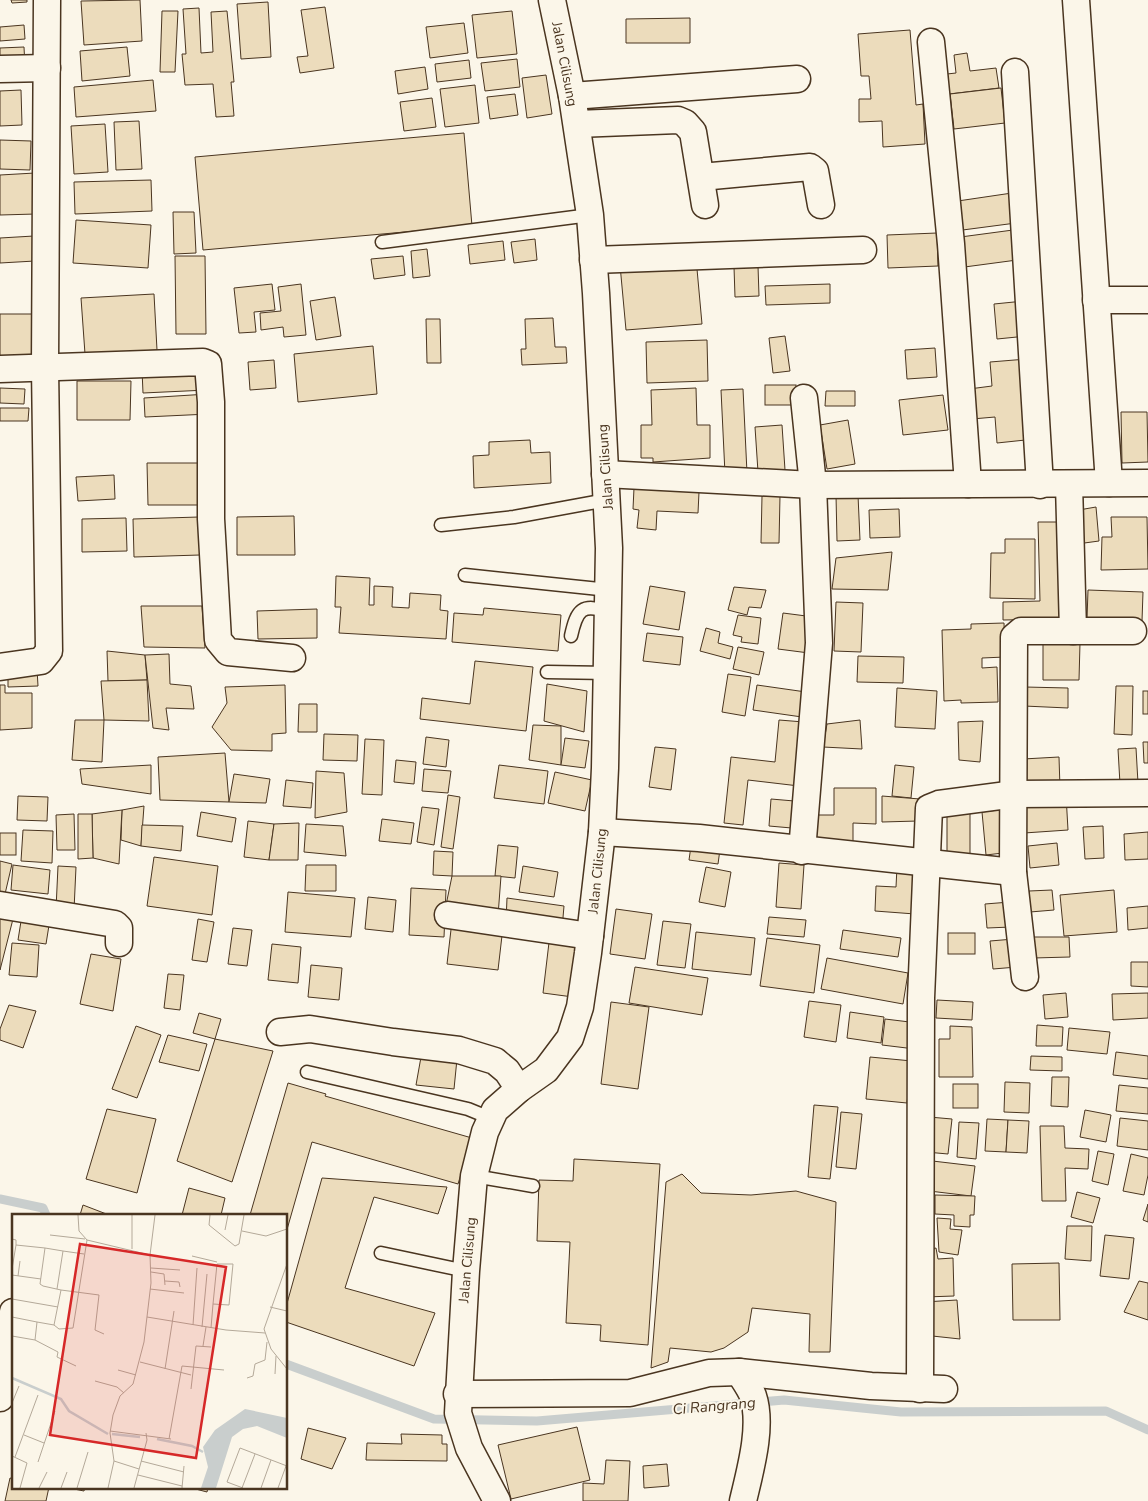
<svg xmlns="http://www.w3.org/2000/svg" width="1148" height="1501" viewBox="0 0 1148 1501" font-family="'Nunito Sans',sans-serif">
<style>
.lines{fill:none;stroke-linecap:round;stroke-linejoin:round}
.stream{stroke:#c9cecd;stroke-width:9}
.building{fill:#ecdcbc;stroke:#4a3520}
.service-casing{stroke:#4a3520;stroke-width:15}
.minor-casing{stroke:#4a3520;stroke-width:29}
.service{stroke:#fbf6e9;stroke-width:12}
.minor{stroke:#fbf6e9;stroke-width:26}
.labels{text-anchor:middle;stroke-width:4;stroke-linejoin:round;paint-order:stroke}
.street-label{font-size:14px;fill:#4a3520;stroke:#fbf6e9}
.water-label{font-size:15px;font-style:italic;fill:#4a3520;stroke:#fbf6e9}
.inset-river{fill:none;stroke:#c9cecd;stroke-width:2.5}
.inset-road{fill:none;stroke:#b4a999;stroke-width:1}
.view{fill:#d62828;fill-opacity:0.15;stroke:#d62828;stroke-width:2.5}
.inset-edge{fill:none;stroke:#4a3520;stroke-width:2.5}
</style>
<rect width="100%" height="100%" fill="#fbf6e9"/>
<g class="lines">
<!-- stream -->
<g class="stream">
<polyline points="0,1199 43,1208 46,1215"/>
<polyline points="286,1364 434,1419 537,1421 784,1400 901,1412 1106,1411 1148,1430"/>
</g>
</g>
<!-- building -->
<g class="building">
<polygon points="11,0 27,0 27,2 12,3"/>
<polygon points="140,0 142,41 84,45 81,1"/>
<polygon points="268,2 271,57 241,59 237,4"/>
<polygon points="325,7 334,68 300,73 297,57 308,56 301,10"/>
<polygon points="199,8 201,53 213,52 211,12 227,11 234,82 231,82 234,116 216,117 213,84 185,85 182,54 186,54 183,9"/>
<polygon points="162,11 178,11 175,72 160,72"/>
<polygon points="512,11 517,54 477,58 472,15"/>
<polygon points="690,18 690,43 626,43 626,19"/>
<polygon points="464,23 468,53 430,58 426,27"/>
<polygon points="24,25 25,39 0,41 0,27"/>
<polygon points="910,30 916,105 923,104 925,144 883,147 882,121 859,122 859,99 871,99 869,76 861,76 858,34"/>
<polygon points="24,47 25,67 0,68 0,48"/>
<polygon points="127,47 130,76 82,81 80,51"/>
<polygon points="967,53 970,71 996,68 999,88 949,94 947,74 956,73 954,55"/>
<polygon points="517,59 520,87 485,91 481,63"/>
<polygon points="469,60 471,78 437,82 435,64"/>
<polygon points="425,67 428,89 398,94 395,71"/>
<polygon points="546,75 552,114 527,118 522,78"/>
<polygon points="153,80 156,111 76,117 74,87"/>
<polygon points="475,85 479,123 445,127 440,89"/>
<polygon points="1001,88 1005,123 954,129 950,94"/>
<polygon points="21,90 22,125 0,126 0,91"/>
<polygon points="515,94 518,115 490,119 487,97"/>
<polygon points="432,98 436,127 404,131 400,102"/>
<polygon points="139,121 142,169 116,170 114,122"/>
<polygon points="105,124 108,172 74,174 71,126"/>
<polygon points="464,133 472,226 203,250 195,157"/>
<polygon points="0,140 31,141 30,170 0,169"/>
<polygon points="35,173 36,214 0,215 0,175"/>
<polygon points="151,180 152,211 75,214 74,182"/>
<polygon points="1012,193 1016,223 955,231 951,202"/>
<polygon points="173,212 194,212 196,253 174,254"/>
<polygon points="76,220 151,225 148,268 73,263"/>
<polygon points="1013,230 1017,260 957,268 953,238"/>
<polygon points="937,233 938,266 888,268 887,235"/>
<polygon points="34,236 35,261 0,263 0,238"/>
<polygon points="535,239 537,260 514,263 511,242"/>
<polygon points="503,241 505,260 470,264 468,245"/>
<polygon points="427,249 430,276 413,278 411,251"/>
<polygon points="175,256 205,256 206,334 176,334"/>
<polygon points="403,256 405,275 374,279 371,259"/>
<polygon points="696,258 702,324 626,330 620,265"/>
<polygon points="758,266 759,296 735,297 734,267"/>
<polygon points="272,284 275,310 254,312 256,332 239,333 234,288"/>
<polygon points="301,284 306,335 284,337 283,327 261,330 260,313 281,311 278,287"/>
<polygon points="830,284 830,303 766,305 765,286"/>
<polygon points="154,294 157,350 85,354 81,298"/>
<polygon points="335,297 341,336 316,340 310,301"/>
<polygon points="1024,301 1027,336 997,339 994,304"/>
<rect x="0" y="314" width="37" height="47"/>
<polygon points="553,318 555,347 566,347 567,363 522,365 521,349 526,349 525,319"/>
<polygon points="426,319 440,319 441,363 427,363"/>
<polygon points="785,336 790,371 773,373 769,338"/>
<polygon points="707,340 708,381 647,383 646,342"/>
<polygon points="373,346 377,394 298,402 294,354"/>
<polygon points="935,348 937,377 907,379 905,350"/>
<polygon points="1027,359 1035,439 997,443 995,417 972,419 969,389 992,386 990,362"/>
<polygon points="274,360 276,388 250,390 248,362"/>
<polygon points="206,366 207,390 143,393 142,370"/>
<polygon points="77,381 131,381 130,420 77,420"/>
<rect x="765" y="385" width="31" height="20"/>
<polygon points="0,388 25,389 24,404 0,403"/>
<polygon points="696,388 697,425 710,425 710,458 653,462 653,458 641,458 641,425 652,425 651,390"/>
<polygon points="743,389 747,473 725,474 721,390"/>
<polygon points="826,391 855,391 855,406 825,406"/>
<polygon points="208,394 209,414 145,417 144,398"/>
<polygon points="943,395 948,430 903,435 899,400"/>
<polygon points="0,408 29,408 28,421 0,421"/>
<polygon points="1121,412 1147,412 1148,462 1122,463"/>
<polygon points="848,420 855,464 827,469 820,425"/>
<polygon points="782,425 785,470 758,472 755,427"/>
<polygon points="530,440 531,453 550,452 551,483 474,488 473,456 489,455 489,442"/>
<polygon points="147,463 203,463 203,505 148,505"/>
<polygon points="114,475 115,499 78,501 76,477"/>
<polygon points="634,488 699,492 698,513 657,511 656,530 637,528 639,510 633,509"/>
<polygon points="836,495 858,495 860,540 837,541"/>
<polygon points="762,496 780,496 779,543 761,543"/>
<polygon points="1096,507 1099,541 1077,544 1073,511"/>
<polygon points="899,509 900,537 870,538 869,510"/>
<polygon points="294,516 295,555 237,555 237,517"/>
<polygon points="199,517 200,555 134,557 133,519"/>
<polygon points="1111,517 1147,517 1148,569 1101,570 1102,537 1112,537"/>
<polygon points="126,518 127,551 82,552 82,519"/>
<polygon points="1038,522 1058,522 1060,619 1003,620 1003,602 1040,601"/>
<polygon points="1005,539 1035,539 1035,599 990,598 991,553 1005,553"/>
<polygon points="892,552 888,590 832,589 836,558"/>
<polygon points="336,576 370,578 369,605 374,605 374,586 393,587 392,607 409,608 410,593 441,595 440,610 448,611 446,639 339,633 341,607 335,607"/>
<polygon points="650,586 685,592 679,630 643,624"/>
<polygon points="734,587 766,590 761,608 749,607 747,615 728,610"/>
<polygon points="1088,590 1143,592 1142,621 1087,619"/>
<polygon points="836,602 863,603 861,652 834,651"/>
<polygon points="141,606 202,606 205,648 144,647"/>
<polygon points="484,608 561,615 558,651 452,642 454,613 483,615"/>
<polygon points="317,609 317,638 258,639 257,611"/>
<polygon points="783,613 814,617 809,653 778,649"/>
<polygon points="738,615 761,618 758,644 741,642 742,637 733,635"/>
<polygon points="1004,623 1005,657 982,658 982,668 997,667 998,702 961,703 961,700 944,701 942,630 971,629 971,624"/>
<polygon points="706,628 720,632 718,643 733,647 730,659 700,651"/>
<polygon points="647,633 683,637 680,665 643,661"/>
<polygon points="1043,643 1080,643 1079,680 1043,680"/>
<polygon points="738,647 764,652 759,675 733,669"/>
<polygon points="107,651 145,655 147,680 108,681"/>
<polygon points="169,654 170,684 191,686 194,709 166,708 169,730 153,728 145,655"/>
<polygon points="858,656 904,657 903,683 857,682"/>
<polygon points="475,661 533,667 526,731 420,719 422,698 470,704"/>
<polygon points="37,669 38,686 8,687 8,670"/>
<polygon points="728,674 751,677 745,716 722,712"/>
<polygon points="147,680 149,721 104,720 101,681"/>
<polygon points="547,684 587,691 584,732 544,721"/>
<polygon points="0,685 5,685 5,693 32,693 32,728 0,730"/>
<polygon points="285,685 286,733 272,734 272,751 231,750 212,727 227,703 225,687"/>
<polygon points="757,685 806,692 802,717 753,710"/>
<polygon points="1116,686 1133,686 1132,735 1114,734"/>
<polygon points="1025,687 1068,688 1068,708 1024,706"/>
<polygon points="897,688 937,691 935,729 895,727"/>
<rect x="1143" y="691" width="5" height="23"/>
<polygon points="299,704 317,704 317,732 298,732"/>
<polygon points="75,720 104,720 102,762 72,760"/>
<polygon points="779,720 804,722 799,786 748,780 743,825 724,823 731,757 775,762"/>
<polygon points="860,720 862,749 823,747 827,724"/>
<polygon points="983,721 980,762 959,760 958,722"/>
<polygon points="533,725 561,726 561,765 529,760"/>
<polygon points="324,734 358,735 357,761 323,760"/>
<polygon points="426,737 449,740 446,767 423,764"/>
<polygon points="565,738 589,741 585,768 561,765"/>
<polygon points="365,739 384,740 382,795 362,794"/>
<polygon points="1143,742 1148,742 1148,763 1144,763"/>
<polygon points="655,747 676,749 671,790 649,787"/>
<polygon points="1136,748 1138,783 1120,784 1118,749"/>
<polygon points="225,753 229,802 160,800 158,757"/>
<polygon points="1059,757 1060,788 1024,790 1023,759"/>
<polygon points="396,760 416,762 414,784 394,782"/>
<polygon points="151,765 151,794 82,784 80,769"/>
<polygon points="499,765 548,771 544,804 494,798"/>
<polygon points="895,765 914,767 911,798 892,796"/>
<polygon points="424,769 451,771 448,793 422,791"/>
<polygon points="316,771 344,773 347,812 315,818"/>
<polygon points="555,772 592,780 585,811 548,803"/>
<polygon points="234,774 270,779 266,803 229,802"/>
<polygon points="286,780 313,783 311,808 283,806"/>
<polygon points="834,788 876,788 876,824 853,823 853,846 814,844 816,815 834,815"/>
<polygon points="448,795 460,797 453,849 441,847"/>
<polygon points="1066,795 1068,830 1024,833 1021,799"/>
<polygon points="18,796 48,797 47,821 17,820"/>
<polygon points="882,796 920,799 918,821 882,822"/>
<polygon points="771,799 806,802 803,829 769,826"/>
<polygon points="144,806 141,846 121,840 122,810"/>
<polygon points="422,807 439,809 434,845 417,842"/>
<rect x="947" y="807" width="23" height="52"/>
<polygon points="1007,809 1011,852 986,855 982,812"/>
<polygon points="122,810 119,864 93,858 92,814"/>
<polygon points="201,812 236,818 232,842 197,836"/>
<polygon points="74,814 75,850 57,850 56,815"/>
<polygon points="78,814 92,814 93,858 78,859"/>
<polygon points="382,819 414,823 411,844 379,841"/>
<polygon points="248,821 274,824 269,860 244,857"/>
<polygon points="299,823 298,860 269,860 274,824"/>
<polygon points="306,824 343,826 346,856 304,852"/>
<polygon points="142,825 183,826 181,851 141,846"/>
<polygon points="1103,826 1104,858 1085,859 1083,827"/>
<polygon points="23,830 53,831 52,863 21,861"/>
<polygon points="1148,832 1148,859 1125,860 1124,834"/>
<rect x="0" y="833" width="16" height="22"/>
<polygon points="692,839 721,842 718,864 689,860"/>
<polygon points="1057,843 1059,865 1030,868 1028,846"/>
<polygon points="498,845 518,847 515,878 495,876"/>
<polygon points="434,851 453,852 452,876 433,875"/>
<polygon points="154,857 218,866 212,915 147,906"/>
<polygon points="0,861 12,864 5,894 0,892"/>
<polygon points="779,863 804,865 801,909 776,907"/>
<polygon points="13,865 50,870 48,894 11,890"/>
<polygon points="306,865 336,865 336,891 305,891"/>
<polygon points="58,866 76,867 74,910 56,909"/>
<polygon points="523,866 558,872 554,897 519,892"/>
<polygon points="706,867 731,872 725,907 699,902"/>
<polygon points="897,867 919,868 915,914 875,911 876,886 896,887"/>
<polygon points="452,876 501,876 498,916 445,910"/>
<polygon points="411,888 446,890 444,937 409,935"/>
<polygon points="1052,890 1054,910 1030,912 1029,891"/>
<polygon points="1114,890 1117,932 1064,936 1060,895"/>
<polygon points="288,892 355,898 351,937 285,932"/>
<polygon points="368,897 396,900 393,932 365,929"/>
<polygon points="507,898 564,906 562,929 506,922"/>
<polygon points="1010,902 1011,927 987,928 985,904"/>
<polygon points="1148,906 1148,928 1128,930 1127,908"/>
<polygon points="616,909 652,914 645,959 610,954"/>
<polygon points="0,915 13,919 0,970"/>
<polygon points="22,915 50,919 46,944 18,940"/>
<polygon points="769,917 806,920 804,937 767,934"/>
<polygon points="198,919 214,922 207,962 192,960"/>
<polygon points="452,921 503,927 498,970 447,964"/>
<polygon points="663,921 691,924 685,968 657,965"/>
<polygon points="233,928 252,930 247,966 228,964"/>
<polygon points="843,930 901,938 898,957 840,949"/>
<polygon points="696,932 755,938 751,975 692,969"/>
<rect x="948" y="933" width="27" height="21"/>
<polygon points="550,934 581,937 573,997 543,993"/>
<polygon points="1033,937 1069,937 1070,957 1033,958"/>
<polygon points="767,938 820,945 814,993 760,986"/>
<polygon points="1014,939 1017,967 993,969 990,941"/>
<polygon points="12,943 39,945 37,977 9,975"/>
<polygon points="272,944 301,947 298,983 268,980"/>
<polygon points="91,954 121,959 113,1011 80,1004"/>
<polygon points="827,958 908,973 903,1004 821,989"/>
<polygon points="1131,962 1148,962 1148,987 1131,986"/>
<polygon points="311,965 342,968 339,1000 308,997"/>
<polygon points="635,967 708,978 702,1015 629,1003"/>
<polygon points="168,974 184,975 180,1010 164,1008"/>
<polygon points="1066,993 1068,1017 1045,1019 1043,995"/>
<polygon points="1148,993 1148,1018 1113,1020 1112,994"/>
<polygon points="937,1000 973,1002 972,1020 936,1018"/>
<polygon points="809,1001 841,1005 836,1042 804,1037"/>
<polygon points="611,1002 649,1007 638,1089 601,1084"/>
<polygon points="9,1005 36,1011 23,1048 0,1040 0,1029"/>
<polygon points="850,1012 884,1017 881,1043 847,1038"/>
<polygon points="199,1013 221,1019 215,1039 193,1033"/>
<polygon points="885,1019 918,1023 915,1049 882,1045"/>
<polygon points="1037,1025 1063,1027 1062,1046 1036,1046"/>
<polygon points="136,1026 161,1035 137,1098 112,1089"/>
<polygon points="950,1026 972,1027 973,1077 939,1077 939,1039 950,1039"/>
<polygon points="1069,1028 1110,1032 1107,1054 1067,1050"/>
<polygon points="168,1035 207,1044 199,1071 159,1062"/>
<polygon points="215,1039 273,1051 232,1182 177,1161"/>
<polygon points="1116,1052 1148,1056 1148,1079 1113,1075"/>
<polygon points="1031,1056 1062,1057 1062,1071 1030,1070"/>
<polygon points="421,1057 457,1059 454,1089 416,1085"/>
<polygon points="870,1057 912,1061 907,1103 866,1099"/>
<polygon points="1052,1077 1069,1077 1068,1107 1051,1106"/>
<polygon points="1005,1082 1030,1083 1029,1113 1004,1112"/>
<polygon points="288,1083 326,1094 325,1096 472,1138 458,1184 312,1142 286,1233 286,1215 250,1215"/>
<rect x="953" y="1084" width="25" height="24"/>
<polygon points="1119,1085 1148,1088 1148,1114 1116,1111"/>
<polygon points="814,1105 838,1107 830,1179 808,1177"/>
<polygon points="107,1109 156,1119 137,1193 86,1179"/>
<polygon points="1085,1110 1111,1115 1106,1142 1080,1137"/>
<polygon points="841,1112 862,1114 856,1169 836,1167"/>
<polygon points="929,1117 952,1119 948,1154 926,1152"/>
<polygon points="1120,1118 1148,1121 1148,1150 1117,1146"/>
<polygon points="987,1119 1008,1120 1006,1152 985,1151"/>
<polygon points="1008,1120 1029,1121 1027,1153 1006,1152"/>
<polygon points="959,1122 979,1123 976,1159 957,1157"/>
<polygon points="1040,1126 1064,1126 1065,1148 1089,1149 1088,1169 1065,1168 1066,1201 1042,1201"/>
<polygon points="1098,1151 1114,1154 1108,1185 1092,1181"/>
<polygon points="1131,1154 1148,1158 1148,1175 1144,1195 1123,1191"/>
<polygon points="574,1159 660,1164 648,1345 600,1341 601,1325 566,1323 570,1242 537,1241 539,1180 573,1181"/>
<polygon points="924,1160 975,1166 971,1196 921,1190"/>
<polygon points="682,1174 701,1193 751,1195 796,1191 836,1202 830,1352 809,1352 810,1314 752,1308 748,1332 724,1348 711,1352 670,1348 668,1362 651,1368 666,1182"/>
<polygon points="322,1178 447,1187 438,1214 374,1197 345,1288 435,1313 414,1366 286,1322 286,1307"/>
<polygon points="189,1188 225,1198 221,1215 182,1215"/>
<polygon points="1077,1192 1100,1198 1093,1223 1071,1217"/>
<polygon points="935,1195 975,1196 974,1215 970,1215 970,1227 954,1226 954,1215 935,1214"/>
<polygon points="1148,1204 1148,1222 1143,1220"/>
<polygon points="83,1205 109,1215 80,1215"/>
<polygon points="937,1218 951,1219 950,1229 962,1230 958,1255 939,1252"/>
<polygon points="1067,1226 1092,1226 1091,1261 1065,1259"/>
<polygon points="1105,1235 1134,1238 1129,1279 1100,1276"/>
<polygon points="936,1248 938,1259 953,1258 954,1296 925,1297 923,1251"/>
<polygon points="1059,1263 1060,1320 1013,1320 1012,1264"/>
<polygon points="1139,1281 1148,1283 1148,1320 1124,1312"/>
<polygon points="957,1300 960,1339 923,1335 924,1302"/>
<polygon points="577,1427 590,1480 511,1499 498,1445"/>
<polygon points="308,1428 346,1438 332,1469 301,1459"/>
<polygon points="401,1434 442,1435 442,1444 447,1444 447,1461 366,1460 367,1443 402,1444"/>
<polygon points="606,1460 630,1461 628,1501 583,1501 583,1483 604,1484"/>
<polygon points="667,1464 669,1486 644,1488 643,1466"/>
<polygon points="10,1478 14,1479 14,1487 49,1487 46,1501 5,1501"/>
<polygon points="64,1487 85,1487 84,1491"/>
<polygon points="188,1487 208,1487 207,1492"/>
</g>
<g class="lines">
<defs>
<g id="service">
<polyline points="382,242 590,215"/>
<polyline points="441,525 514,517 607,500"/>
<polyline points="465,575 609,590"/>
<path d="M571 636C577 609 582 603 609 612"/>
<polyline points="547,672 609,673"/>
<polyline points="307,1072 468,1109 490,1118"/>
<polyline points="474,1176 533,1186"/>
<polyline points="381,1253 466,1271"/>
</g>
<g id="minor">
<polyline points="1076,0 1109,483"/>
<polyline points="931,42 951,244 968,484"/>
<polyline points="0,69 47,68"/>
<polyline points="1015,72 1040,485"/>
<polyline points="572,96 797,79"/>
<polyline points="577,124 678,120 685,123 693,132 705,205"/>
<polyline points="701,177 810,167 815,171 821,205"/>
<polyline points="593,260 863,250"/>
<polyline points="1096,300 1148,300"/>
<polyline points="0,369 203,362 208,364 211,402 211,519 218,640 228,652 292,658"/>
<polyline points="605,474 813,485 1148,483"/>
<polyline points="1069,484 1073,631"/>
<polyline points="0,667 41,661 49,651 45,367 47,0"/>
<polyline points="602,832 699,838 1013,872"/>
<polyline points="802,851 819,643 813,485 804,398"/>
<polyline points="0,905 115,924 119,928 119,943"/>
<polyline points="448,915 590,936"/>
<polyline points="1025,977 1013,872 1014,637 1021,631 1133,631"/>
<polyline points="280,1032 310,1029 393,1042 459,1050 495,1061 507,1071 519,1089"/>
<path d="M739 1372C744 1380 750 1388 753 1396 763 1426 750 1471 743 1501"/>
<polyline points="920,1389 921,998 929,808 939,804 1015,794 1148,793"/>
<polyline points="457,1394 630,1393 709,1373 739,1372 871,1386 944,1389"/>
<polyline points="0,1398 13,1312"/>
<polyline points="497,1501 469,1448 458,1413 466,1271 474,1176 485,1132 495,1110 519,1089 546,1070 570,1038 580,1007 588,953 602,832 605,768 609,548 596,293 590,215 572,96 552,0"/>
</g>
</defs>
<!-- service casing -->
<use href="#service" class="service-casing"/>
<!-- minor casing -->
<use href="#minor" class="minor-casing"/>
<!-- service -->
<use href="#service" class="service"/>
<!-- minor -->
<use href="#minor" class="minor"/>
</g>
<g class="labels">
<!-- street labels -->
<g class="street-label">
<text transform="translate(565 64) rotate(79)" y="5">Jalan Cilisung</text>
<text transform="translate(605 467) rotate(-94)" y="5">Jalan Cilisung</text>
<text transform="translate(597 871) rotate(-84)" y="5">Jalan Cilisung</text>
<text transform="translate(467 1260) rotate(-85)" y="5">Jalan Cilisung</text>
</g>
<!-- water labels -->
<g class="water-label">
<text transform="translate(714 1406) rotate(-5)" y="5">Ci Rangrang</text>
</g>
</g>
<!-- overview -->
<g transform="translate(12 1214)">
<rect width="275" height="275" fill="#fbf6e9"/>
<path d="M233 195 275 204V224L245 212 231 215 220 223 204 274H189L196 253 191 233 203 216Z" fill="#c9cecd"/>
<path class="inset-river" d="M0 164 49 185 57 197 96 220M100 220 128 223M145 225 180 232 191 238"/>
<path class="inset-road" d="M66 1 67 17 75 26 138 41 139 69 132 128 121 170 108 182 101 201 98 219 102 247 96 274M198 1 197 11 223 32 227 30 232 1M213 16 216 1M230 17 254 22 275 15M38 21 73 25M0 25 4 26V31L33 34M120 35V1M51 37 72 40M138 41 143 1M180 42 205 48M275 50 252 115 259 135 275 155M139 54 168 56M0 55 4 31M139 58 152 60 153 71M0 61 29 65M6 62 8 47M153 67 167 68 168 73M138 75 172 79M49 76 87 81 83 116 92 120M0 85 46 93M258 93 275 97M0 103 25 108M135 103 214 116 253 119M42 111 47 115 61 114 75 26M181 111 185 54M190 113 195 60M199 114 201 90 205 50H221L217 91 201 90M0 122 23 126 25 108 42 111 49 76 31 72 28 70 33 34 51 37 45 75M23 126 46 138 45 143 64 152M191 132 194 113M128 148 179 161M153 155 162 97M106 156 124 161M263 160 264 142M235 164 241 162 243 150 253 146 255 128M83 167 105 173 112 179M179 175 184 132 199 133M0 189 7 172M98 217 159 225M12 221 32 229M157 225 170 152 212 156M0 242 15 249 8 274M3 243 26 181M102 247 127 255M129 247 172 258M26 248 43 197M126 261 170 272M27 274 35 258M49 274 55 258M65 274 76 238M122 274 135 226 134 219M170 274 172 252M230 274 243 240M231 274 215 268 228 234 275 252M249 274 259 246M266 274 274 252"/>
<path class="view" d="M68 30 214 53 184 244 38 221Z"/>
<rect width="275" height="275" class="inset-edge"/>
</g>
</svg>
